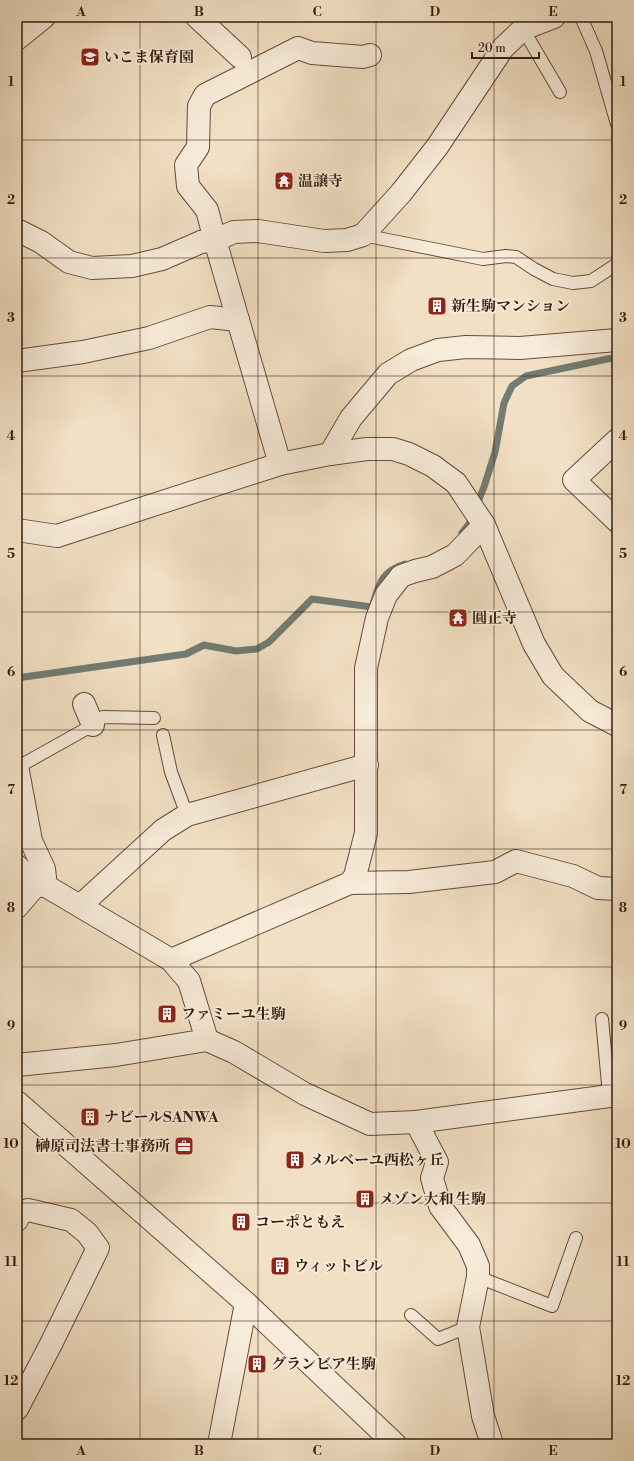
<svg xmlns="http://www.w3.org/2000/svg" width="634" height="1461" viewBox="0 0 634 1461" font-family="'Libre Bodoni','Noto Serif JP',serif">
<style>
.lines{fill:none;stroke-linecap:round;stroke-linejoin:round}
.stream{stroke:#727c73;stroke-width:7}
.service-casing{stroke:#644c3c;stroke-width:14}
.minor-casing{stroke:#644c3c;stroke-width:24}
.tertiary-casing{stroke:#644c3c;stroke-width:24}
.service{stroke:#f7ebd9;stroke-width:12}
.minor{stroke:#f7ebd9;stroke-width:22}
.tertiary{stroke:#f7ebd9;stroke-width:22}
.grid{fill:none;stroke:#341b0e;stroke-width:1;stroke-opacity:0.55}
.labels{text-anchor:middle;stroke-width:3.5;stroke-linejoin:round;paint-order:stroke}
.poi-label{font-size:15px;font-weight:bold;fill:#341b0e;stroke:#f7ebd9;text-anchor:start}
.neatline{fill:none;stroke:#341b0e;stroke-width:1.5}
.grid-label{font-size:13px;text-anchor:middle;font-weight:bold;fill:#341b0e}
</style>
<rect width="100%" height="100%" fill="#f2e0c4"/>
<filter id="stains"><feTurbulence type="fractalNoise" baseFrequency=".005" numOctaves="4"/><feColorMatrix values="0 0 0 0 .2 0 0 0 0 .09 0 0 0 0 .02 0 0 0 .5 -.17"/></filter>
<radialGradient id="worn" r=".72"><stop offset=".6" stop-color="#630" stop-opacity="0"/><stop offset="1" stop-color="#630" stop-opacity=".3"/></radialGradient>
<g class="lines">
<!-- stream -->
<g class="stream">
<polyline points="462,533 469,524 484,487 495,452 504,403 512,386 526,376 617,357"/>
<path d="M17 678 186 654 204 645 236 651 257 649 269 642 312 599 372 607C379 585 381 571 405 564"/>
</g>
<defs>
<g id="service">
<polyline points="581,17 596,51 617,124"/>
<polyline points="523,29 560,92"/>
<polyline points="363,235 483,259 506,256 516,257 534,269 553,279 573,283 591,281 617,264"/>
<polyline points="163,735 171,772 187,815"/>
<polyline points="18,767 93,725 103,717 154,718"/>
<polyline points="602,1019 609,1095"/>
<polyline points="478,1277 552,1306 576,1238"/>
<polyline points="411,1315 438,1339 468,1327"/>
</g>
<g id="minor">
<polyline points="197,17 240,57"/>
<polyline points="17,39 44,17"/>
<polyline points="370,55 363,57 312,53 298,48 205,95 199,106 198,147 186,165 188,186 207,210 215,240 234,232 258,231 324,241 347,240 363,235 401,193 437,147 503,48 523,29 554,17"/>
<polyline points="17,230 41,242 69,262 92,268 132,266 162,259 201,242 215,240 238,320"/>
<polyline points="17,361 83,352 149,338 210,317 238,320 280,464"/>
<polyline points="617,440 574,480 617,521"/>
<polyline points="330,454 351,418 388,374 411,360 438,350 466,347 520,348 617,340"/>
<polyline points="17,530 57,536 280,464 330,454 367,449 393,449 409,454 433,466 456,483 484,525 534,644 553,676 590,711 617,725"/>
<polyline points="84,704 93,725"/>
<polyline points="17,766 31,841 44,869 46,886 171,960 189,981 207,1040"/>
<polyline points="17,866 36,885"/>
<polyline points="350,883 409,882 495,872 516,861 573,876 598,888 617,889"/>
<polyline points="80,906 163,830 187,815 367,765"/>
<polyline points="17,907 36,885 46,886"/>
<polyline points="171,960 350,883 355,876 366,833 366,668 377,618 386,595 401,576 415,571 432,567 455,555 484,525"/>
<polyline points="17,1065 116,1055 207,1040 234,1052 305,1094 370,1124 416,1122 617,1095"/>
<polyline points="416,1122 437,1162 432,1178 440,1206 469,1245 478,1266 478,1277 468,1327 483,1416 492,1444"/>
<polyline points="17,1220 20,1214 28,1210 71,1220 87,1233 98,1248 52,1342 17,1409"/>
<polyline points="219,1444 246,1303"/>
</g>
<polyline id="tertiary" points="17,1102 246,1303 395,1444"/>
</defs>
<!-- service casing -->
<use href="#service" class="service-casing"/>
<!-- minor casing -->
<use href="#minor" class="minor-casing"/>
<!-- tertiary casing -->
<use href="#tertiary" class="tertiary-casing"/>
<!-- service -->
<use href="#service" class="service"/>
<!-- minor -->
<use href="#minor" class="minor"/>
<!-- tertiary -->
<use href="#tertiary" class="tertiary"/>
</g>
<!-- grid -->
<path class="grid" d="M140 17V1444M258 17V1444M376 17V1444M494 17V1444M17 140H617M17 258H617M17 376H617M17 494H617M17 612H617M17 730H617M17 849H617M17 967H617M17 1085H617M17 1203H617M17 1321H617"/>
<!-- icons -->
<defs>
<symbol id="school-square" viewBox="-11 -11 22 22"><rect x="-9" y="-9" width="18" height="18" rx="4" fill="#8f2418" stroke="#f7ebd9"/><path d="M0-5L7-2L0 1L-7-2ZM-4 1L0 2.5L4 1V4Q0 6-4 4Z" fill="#fff"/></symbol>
<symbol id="temple-square" viewBox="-11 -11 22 22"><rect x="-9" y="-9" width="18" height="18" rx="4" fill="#8f2418" stroke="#f7ebd9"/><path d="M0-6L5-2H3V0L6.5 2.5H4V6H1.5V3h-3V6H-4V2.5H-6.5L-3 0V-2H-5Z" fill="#fff"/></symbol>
<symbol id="building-square" viewBox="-11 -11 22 22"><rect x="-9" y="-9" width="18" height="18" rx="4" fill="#8f2418" stroke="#f7ebd9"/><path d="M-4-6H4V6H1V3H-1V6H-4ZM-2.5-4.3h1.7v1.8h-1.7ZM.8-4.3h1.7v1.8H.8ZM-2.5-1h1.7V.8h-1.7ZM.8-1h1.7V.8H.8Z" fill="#fff"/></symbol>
<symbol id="office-square" viewBox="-11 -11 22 22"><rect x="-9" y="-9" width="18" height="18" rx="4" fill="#8f2418" stroke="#f7ebd9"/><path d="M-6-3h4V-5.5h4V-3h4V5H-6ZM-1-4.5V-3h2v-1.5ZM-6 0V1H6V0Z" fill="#fff"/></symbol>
</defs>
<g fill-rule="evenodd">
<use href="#school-square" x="79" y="46" width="22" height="22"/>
<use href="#temple-square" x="273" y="170" width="22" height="22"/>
<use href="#building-square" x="426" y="295" width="22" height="22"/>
<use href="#temple-square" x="447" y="607" width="22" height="22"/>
<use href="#building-square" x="156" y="1003" width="22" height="22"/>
<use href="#building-square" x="79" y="1106" width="22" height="22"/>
<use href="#office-square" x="173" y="1135" width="22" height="22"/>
<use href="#building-square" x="284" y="1149" width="22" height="22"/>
<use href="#building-square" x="354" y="1188" width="22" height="22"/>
<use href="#building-square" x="230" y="1211" width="22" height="22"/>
<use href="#building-square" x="269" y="1255" width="22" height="22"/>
<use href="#building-square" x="246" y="1353" width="22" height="22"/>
</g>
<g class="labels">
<!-- poi labels -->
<g class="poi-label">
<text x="104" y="62">いこま保育園</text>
<text x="298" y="186">温譲寺</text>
<text x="451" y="311">新生駒マンション</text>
<text x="472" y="623">圓正寺</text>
<text x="181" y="1019">ファミーユ生駒</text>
<text x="104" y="1122">ナビールSANWA</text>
<text x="170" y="1151" text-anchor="end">榊原司法書士事務所</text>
<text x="309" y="1165">メルベーユ西松ヶ丘</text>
<text x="379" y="1204">メゾン大和 生駒</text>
<text x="255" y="1227">コーポともえ</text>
<text x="294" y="1271">ウィットビル</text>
<text x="271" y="1369">グランビア生駒</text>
</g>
</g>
<!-- margin -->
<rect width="634" height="1461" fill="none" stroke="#f2e0c4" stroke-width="44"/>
<!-- scale -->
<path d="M472 52v6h67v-6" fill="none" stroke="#341b0e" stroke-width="2"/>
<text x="478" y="52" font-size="12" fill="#341b0e" stroke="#f7ebd9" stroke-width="3" paint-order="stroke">20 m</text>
<rect x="22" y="22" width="590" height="1417" class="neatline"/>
<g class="grid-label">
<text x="81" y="16">A</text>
<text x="199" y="16">B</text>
<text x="317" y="16">C</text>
<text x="435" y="16">D</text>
<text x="553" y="16">E</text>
<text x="11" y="86">1</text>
<text x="623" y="86">1</text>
<text x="11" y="204">2</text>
<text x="623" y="204">2</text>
<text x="11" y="322">3</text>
<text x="623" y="322">3</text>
<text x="11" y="440">4</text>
<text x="623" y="440">4</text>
<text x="11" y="558">5</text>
<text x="623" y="558">5</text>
<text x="11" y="676">6</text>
<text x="623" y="676">6</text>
<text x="11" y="794">7</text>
<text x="623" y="794">7</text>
<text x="11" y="912">8</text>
<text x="623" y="912">8</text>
<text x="11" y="1030">9</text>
<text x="623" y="1030">9</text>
<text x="11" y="1148">10</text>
<text x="623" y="1148">10</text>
<text x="11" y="1266">11</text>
<text x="623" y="1266">11</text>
<text x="11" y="1385">12</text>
<text x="623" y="1385">12</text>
<text x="81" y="1455">A</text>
<text x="199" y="1455">B</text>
<text x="317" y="1455">C</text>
<text x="435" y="1455">D</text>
<text x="553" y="1455">E</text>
</g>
<rect width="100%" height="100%" filter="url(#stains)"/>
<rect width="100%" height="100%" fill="url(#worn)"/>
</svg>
